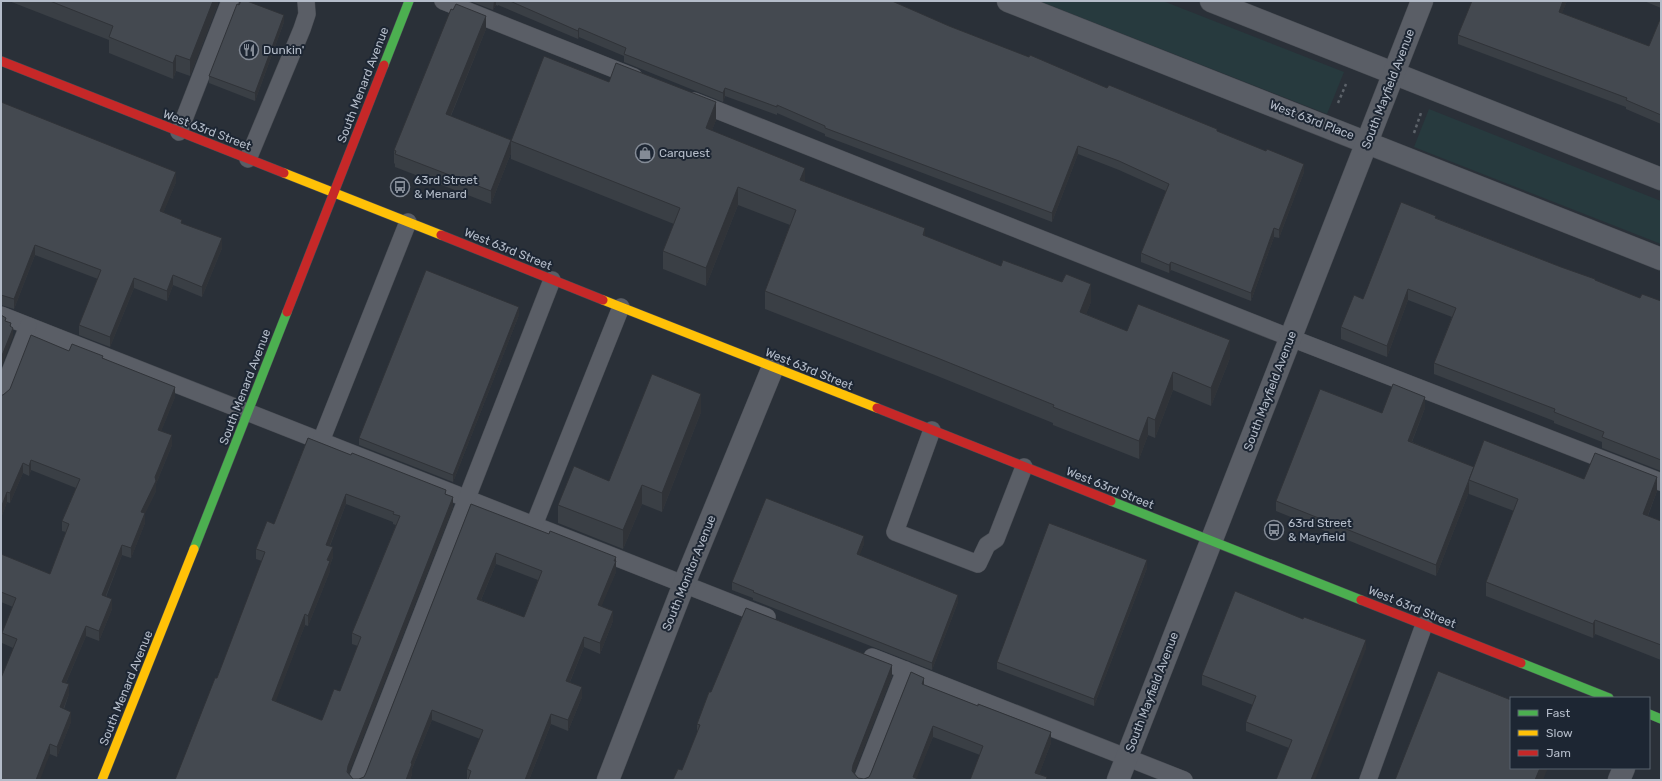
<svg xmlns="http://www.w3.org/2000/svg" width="1662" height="781" viewBox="0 0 1662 781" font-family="Rubik,sans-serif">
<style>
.green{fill:#273a3e}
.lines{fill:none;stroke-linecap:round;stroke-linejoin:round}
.lane-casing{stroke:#484c53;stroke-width:18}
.street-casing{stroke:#484c53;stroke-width:23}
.fast-casing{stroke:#484c53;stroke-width:10}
.slow-casing{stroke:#484c53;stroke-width:10}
.jam-casing{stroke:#484c53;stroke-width:10}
.path{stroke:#5d636a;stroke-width:2.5;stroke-dasharray:3 3;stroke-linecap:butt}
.lane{stroke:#5a5e66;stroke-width:17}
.street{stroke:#5a5e66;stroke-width:22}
.fast{stroke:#4caf50;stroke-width:9}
.slow{stroke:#ffc107;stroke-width:9}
.jam{stroke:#c62828;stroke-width:9}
.wall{fill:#3a3f45;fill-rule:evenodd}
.shaded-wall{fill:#303338}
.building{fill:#444950;stroke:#303338;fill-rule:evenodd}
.labels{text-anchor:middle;stroke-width:4;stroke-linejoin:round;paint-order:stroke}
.poi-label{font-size:12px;fill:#b4bcc9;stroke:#1d2633;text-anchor:start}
.street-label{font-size:12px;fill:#b4bcc9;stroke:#1d2633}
</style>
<rect width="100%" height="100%" fill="#2a3038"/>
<!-- green -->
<g class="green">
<polygon points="1039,1 1163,1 1344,72 1327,114"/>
<polygon points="1429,109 1661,201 1661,244 1414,147"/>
</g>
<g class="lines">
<defs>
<g id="lane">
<polyline points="443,1 634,77"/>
<polyline points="694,101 1291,338 1661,482"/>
<polyline points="179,132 230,1"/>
<polyline points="248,159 302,29 307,14 306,1"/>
<polyline points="1,315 767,617"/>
<polyline points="1,395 28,326"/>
<polyline points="932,430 895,532 978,564 987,545 996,539 1024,467"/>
<polyline points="321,441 408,222"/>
<polyline points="534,525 621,307"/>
<polyline points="872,657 1184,780"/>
<polyline points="357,780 552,280"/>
<polyline points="862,780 905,670"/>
<polyline points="1368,780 1424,625"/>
</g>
<g id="street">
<polyline points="1008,1 1661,259"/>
<polyline points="1211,1 1661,179"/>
<polyline points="608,780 684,584 773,367"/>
<polyline points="1118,780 1422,1"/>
<polyline points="1619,780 1624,768"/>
</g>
<g id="fast">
<polyline points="384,65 409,1"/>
<polyline points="1111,501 1361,600"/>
<polyline points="194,549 287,312"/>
<polyline points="1521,663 1609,698"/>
<polyline points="1649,714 1661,719"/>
</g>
<g id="slow">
<polyline points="284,173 441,235"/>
<polyline points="603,300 877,408"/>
<polyline points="102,780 194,549"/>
</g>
<g id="jam">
<polyline points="1,61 284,173"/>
<polyline points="441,235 603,300"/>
<polyline points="287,312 384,65"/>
<polyline points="877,408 1111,501"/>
<polyline points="1361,600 1521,663"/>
</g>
</defs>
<!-- lane casing -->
<use href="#lane" class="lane-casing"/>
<!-- street casing -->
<use href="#street" class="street-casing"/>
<!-- fast casing -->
<use href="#fast" class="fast-casing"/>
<!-- slow casing -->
<use href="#slow" class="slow-casing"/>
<!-- jam casing -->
<use href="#jam" class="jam-casing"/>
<!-- path -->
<g class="path">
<polyline points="1338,103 1346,84"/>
<polyline points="1414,133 1421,113"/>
</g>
<!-- lane -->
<use href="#lane" class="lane"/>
<!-- street -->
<use href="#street" class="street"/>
<!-- fast -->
<use href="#fast" class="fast"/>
<!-- slow -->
<use href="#slow" class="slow"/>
<!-- jam -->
<use href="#jam" class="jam"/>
</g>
<!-- wall -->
<g class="wall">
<polygon points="9,1 218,1 218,4 190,76 176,71 173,79 109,53 109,40"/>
<polygon points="470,1 892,1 949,26 1217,131 1304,172 1279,238 1274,237 1251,301 1171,270 1169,273 1141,262 1141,253 1166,191 1119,170 1078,154 1052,222 825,136 825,134 777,113 777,115 725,96 723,102 624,62 624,56 579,37 578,39 498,5 498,6 496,5 493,10"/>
<polygon points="1472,1 1567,1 1562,13 1649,46 1661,17 1661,124 1626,109 1626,107 1458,44 1458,35"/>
<polygon points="1644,1 1661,1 1661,8"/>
<polygon points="453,10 486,29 451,116 511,153 491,204 395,167 395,164 394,163 394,150"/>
<polygon points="284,22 255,101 209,83 209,76"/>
<polygon points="609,82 716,120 712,130 805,182 925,236 1091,302 1086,314 1127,331 1230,358 1211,406 1173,390 1155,438 1148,435 1139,459 1053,425 1053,423 935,375 765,309 765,291 790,225 738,205 706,286 663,269 663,251 674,224 511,159 511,141"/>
<polygon points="1,102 176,182 163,213 182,224 222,248 202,297 173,285 167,301 134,288 110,347 79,335 79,325 98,279 35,255 14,309 1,305"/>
<polygon points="1436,218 1640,298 1661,301 1661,471 1602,448 1602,442 1554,423 1554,421 1434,374 1434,363 1452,317 1408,300 1387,357 1341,339 1341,327 1363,299"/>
<polygon points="519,315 453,482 359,445 359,438"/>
<polygon points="69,351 103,358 175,397 161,431 172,445 156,484 156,491 145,513 145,523 131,558 122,555 106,597 112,609 99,641 86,636 66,683 69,694 64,709 71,722 57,757 50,754 13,648 2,643 2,633 13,607 1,602 1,554 50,574 66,532 62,531 62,521 76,488 31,470 29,476 23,473 10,503 7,502 1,518 1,395 3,395"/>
<polygon points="1425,408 1412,442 1474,467 1584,479 1657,491 1648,516 1661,521 1661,660 1595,634 1593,638 1486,596 1486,582 1514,511 1469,494 1469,492 1436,576 1276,511 1276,501 1382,413"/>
<polygon points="701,412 662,512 642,504 623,549 558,523 558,505 609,481"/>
<path d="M308 438 446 494 453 507 349 773 353 779H359L364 777 366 773 471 504 616 572 601 606 613 621 600 654 584 647 570 682 582 697 568 731 551 724 529 780H468L467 779V769L480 739 432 720 412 769V774L410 780H175L217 678 262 561 256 559V549L274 524ZM346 504 393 522V524L396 525 352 633V644L358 646 340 691 322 720H321L275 702 305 625 308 626 330 571V565L333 557 330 546ZM496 564 538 580 524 617 481 600Z"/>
<polygon points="864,544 859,555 958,602 932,670 753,600 753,598 732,590 732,582"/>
<polygon points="1147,568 1094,706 997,669 997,662"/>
<polygon points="746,608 892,665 892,676 854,773 858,778 864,779 869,777 871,773 911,672 924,678 924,685 978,706 978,704 1051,732 1051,743 1039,774 1047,777 1047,780 970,780 980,755 933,737 916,778 921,780 673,780 678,769 682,770 697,733 697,724 709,692 711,692"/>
<polygon points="1366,649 1289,748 1246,731 1246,722 1253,705 1202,685 1202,675"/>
</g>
<!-- shaded-wall -->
<g class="shaded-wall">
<polygon points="213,1 218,1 218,4 190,76 190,60"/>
<polygon points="494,1 496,1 496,5 493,10"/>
<polygon points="1563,1 1567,1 1559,21 1559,12"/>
<polygon points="284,15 284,22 255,101 255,93"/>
<polygon points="486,16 486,29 446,127 446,114"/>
<polygon points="579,28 579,37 578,39 578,31"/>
<polygon points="176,55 176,71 173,79 173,63"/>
<polygon points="725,88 725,96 723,102 723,93"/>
<polygon points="716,102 716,120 706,146 706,128"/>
<polygon points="511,140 511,153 491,204 491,191"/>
<polygon points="1078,146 1078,154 1052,222 1052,213"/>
<polygon points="1304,164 1304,172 1279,238 1279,230"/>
<polygon points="805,168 805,186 800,180"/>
<polygon points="176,172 176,182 160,221 160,211"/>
<polygon points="738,187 738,205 706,286 706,268"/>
<polygon points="925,228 925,246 923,235"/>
<polygon points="1274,228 1274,237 1251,301 1251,293"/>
<polygon points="222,238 222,248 202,297 202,287"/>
<polygon points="35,245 35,255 14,309 14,299"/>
<polygon points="1171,262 1171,270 1169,273 1169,265"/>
<polygon points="173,275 173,285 167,301 167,291"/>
<polygon points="134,278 134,288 110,347 110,337"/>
<polygon points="1091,284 1091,302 1080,330 1080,312"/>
<polygon points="1408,289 1408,300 1387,357 1387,346"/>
<polygon points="519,307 519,315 453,482 453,475"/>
<polygon points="11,323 11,333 13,328 13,337 1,368 1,358"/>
<polygon points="1230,340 1230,358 1211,406 1211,388"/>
<polygon points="1173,372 1173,390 1155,438 1155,420"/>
<polygon points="175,387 175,397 158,439 158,430"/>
<polygon points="701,394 701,412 662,512 662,493"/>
<polygon points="1425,397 1425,408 1408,451 1408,441"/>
<polygon points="1148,417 1148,435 1139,459 1139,441"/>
<polygon points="172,435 172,445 156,484 156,491 141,522 141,512"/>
<polygon points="31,460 31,470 29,476 29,466"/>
<polygon points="23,463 23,473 10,503 10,493"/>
<polygon points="1657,477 1657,491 1643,528 1643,514"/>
<polygon points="1469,481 1469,492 1436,576 1436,565"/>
<polygon points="642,485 642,504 623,549 623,530"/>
<polygon points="7,492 7,502 1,518 1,508"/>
<polygon points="346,494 346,504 326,555 326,545"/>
<polygon points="453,497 453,507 348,776 347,780 348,766"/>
<polygon points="145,513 145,523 131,558 131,548"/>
<polygon points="864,536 864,544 857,562 857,554"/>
<polygon points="122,545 122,555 102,605 102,595"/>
<polygon points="333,547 333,557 330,565 330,571 308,626 308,616 327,560"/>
<polygon points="496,553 496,564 477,609 477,599"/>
<polygon points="616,557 616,572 598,615 598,605"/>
<polygon points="1147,560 1147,568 1094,706 1094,699"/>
<polygon points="958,595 958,602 932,670 932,663"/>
<polygon points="112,599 112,609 99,641 99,631"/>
<polygon points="613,611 613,621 600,654 600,643"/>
<polygon points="305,614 305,625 272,711 272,700"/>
<polygon points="1595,620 1595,634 1593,638 1593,624"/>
<polygon points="86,626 86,636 62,692 62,682"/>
<polygon points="584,637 584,647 566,691 566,681"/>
<polygon points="1366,640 1366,649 1315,780 1311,780"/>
<polygon points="892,665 892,676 853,776 852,780 853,765"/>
<polygon points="924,678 924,689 922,684"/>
<polygon points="69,684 69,694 60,717 60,707"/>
<polygon points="582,687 582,697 568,731 568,720"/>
<polygon points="432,710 432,720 412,769 412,774 410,780 406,780 411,763"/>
<polygon points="71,712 71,722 57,757 57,747"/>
<polygon points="551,714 551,724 529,780 525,780"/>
<polygon points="933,726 933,737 916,780 913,777"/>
<polygon points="1051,732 1051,743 1037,780 1035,773"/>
<polygon points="50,744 50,754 40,780 36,780"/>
<polygon points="1540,768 1548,768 1543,780 1535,780"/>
</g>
<!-- building -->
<g class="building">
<polygon points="50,1 213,1 190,60 176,55 173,63 109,37 113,26"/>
<polygon points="241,1 247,1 284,15 255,93 209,76 237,4 239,5"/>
<polygon points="510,1 892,1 949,26 1029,57 1030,55 1107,88 1109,85 1217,129 1217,131 1266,151 1267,149 1304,164 1279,230 1274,228 1251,293 1171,262 1169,265 1141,253 1169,184 1119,161 1078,146 1052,213 825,128 825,126 777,105 777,107 725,88 723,93 624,54 626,48 579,28 578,31"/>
<polygon points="1472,1 1563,1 1559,12 1649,46 1661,17 1661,115 1626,100 1627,98 1458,35"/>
<polygon points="456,4 486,16 446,114 511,140 491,191 395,154 396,151 394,150 451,9 453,10"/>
<polygon points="544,56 609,82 616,63 716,102 706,128 805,168 800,180 925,228 923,235 1001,266 1003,260 1062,282 1066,274 1091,284 1080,312 1127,331 1138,304 1230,340 1211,388 1173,372 1155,420 1148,417 1139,441 1053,407 1054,405 935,357 765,291 796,210 738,187 706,268 663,251 680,208 511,141"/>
<polygon points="1,102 176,172 160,211 182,220 181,223 222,238 202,287 173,275 167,291 134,278 110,337 79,325 101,270 35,245 14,299 1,295"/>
<polygon points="1401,202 1436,216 1435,218 1561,267 1595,279 1595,280 1640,298 1642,294 1661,301 1661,460 1602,437 1604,432 1554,412 1555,409 1434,363 1456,308 1408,289 1387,346 1341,327 1354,295 1363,299"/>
<polygon points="426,270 519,307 453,475 359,438"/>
<polygon points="1,315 6,318 5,321 11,323 10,326 13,328 1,358"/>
<polygon points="31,335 69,351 72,344 103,356 102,358 175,387 158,430 172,435 155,477 156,481 141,512 145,513 131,548 122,545 102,595 112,599 99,631 86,626 62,682 69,684 60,707 71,712 57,747 50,744 36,780 1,780 1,678 17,639 2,633 16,598 1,592 1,554 50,574 69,524 62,521 80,479 31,460 29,466 23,463 10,493 7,492 1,508 1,395 3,395 10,389"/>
<polygon points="652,374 701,394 662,493 642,485 623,530 558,505 574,466 609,481"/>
<polygon points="1393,384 1425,397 1408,441 1474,467 1436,565 1276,501 1320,389 1382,413"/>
<path d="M308 438 351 455 352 453 446 490 445 494 453 497 348 766 347 772 353 779H359L364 777 366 773 471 504 549 534 550 531 616 557 614 561H616L598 605 613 611 600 643 584 637 566 681 582 687 568 720 551 714 525 780H468L471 771 467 769 483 730 432 710 411 763 412 764 406 780H175L215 678H217L265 552 256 549 267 521 274 524ZM346 494 394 512 393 514 400 516 352 633 361 637 340 691 334 689 322 720H321L272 700 305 614 308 616 330 561 327 560 333 547 326 545ZM496 553 542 571 524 617 477 599Z"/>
<polygon points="1484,440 1584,479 1595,453 1657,477 1643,514 1661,521 1661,645 1595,620 1593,624 1486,582 1518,499 1469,480"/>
<polygon points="766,498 864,536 857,554 958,595 932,663 753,592 754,591 732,582"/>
<polygon points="1049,523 1147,560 1094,699 997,662"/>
<polygon points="1235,591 1303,619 1304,617 1366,640 1311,780 1276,780 1292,740 1246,722 1256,696 1202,675"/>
<polygon points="746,608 892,665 853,765 852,771 858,778 864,779 869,777 871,773 911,672 924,678 922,684 978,706 978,704 1051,732 1035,773 1047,777 1046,780 970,780 983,746 933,726 913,777 921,780 673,780 678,769 682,770 700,725 697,724 709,692 711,692"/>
<polygon points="1438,671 1511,700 1511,768 1540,768 1535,780 1395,780"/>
</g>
<!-- icons -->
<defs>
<symbol id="restaurant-ring" viewBox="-11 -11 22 22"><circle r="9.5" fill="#1d2633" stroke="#848b96" stroke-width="1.5"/><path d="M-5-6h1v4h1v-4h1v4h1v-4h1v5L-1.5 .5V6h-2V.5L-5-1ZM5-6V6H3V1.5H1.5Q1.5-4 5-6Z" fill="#848b96"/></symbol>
<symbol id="shop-ring" viewBox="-11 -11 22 22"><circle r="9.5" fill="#1d2633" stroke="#848b96" stroke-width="1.5"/><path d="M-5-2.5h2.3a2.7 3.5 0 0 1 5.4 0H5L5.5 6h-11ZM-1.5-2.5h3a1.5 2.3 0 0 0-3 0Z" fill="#848b96"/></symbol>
<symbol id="bus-ring" viewBox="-11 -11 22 22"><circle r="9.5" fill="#1d2633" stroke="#848b96" stroke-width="1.5"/><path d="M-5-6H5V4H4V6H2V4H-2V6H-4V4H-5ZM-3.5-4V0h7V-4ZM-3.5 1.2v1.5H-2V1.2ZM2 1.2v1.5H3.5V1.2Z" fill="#848b96"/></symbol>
</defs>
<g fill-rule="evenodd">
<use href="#restaurant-ring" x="238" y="39" width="22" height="22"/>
<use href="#shop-ring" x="634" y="142" width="22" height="22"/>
<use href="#bus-ring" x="389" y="176" width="22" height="22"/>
<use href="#bus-ring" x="1263" y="519" width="22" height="22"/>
</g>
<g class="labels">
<!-- poi labels -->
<g class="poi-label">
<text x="263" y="54">Dunkin'</text>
<text x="659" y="157">Carquest</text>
<text x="414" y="184">63rd Street<tspan x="414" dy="14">&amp; Menard</tspan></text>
<text x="1288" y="527">63rd Street<tspan x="1288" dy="14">&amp; Mayfield</tspan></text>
</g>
<!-- street labels -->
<g class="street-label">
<text transform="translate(363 85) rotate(-69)" y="4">South Menard Avenue</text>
<text transform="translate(1388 89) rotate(-69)" y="4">South Mayfield Avenue</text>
<text transform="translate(1312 120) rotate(21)" y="4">West 63rd Place</text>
<text transform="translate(207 130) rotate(21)" y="4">West 63rd Street</text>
<text transform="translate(508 249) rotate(22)" y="4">West 63rd Street</text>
<text transform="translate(809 369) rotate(22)" y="4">West 63rd Street</text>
<text transform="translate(245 387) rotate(-69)" y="4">South Menard Avenue</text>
<text transform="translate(1270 391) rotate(-69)" y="4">South Mayfield Avenue</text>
<text transform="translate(1110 488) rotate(22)" y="4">West 63rd Street</text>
<text transform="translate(689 573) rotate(-68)" y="4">South Monitor Avenue</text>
<text transform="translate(1412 607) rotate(22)" y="4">West 63rd Street</text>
<text transform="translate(126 688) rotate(-68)" y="4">South Menard Avenue</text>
<text transform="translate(1152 692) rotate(-69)" y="4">South Mayfield Avenue</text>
</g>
</g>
<!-- border -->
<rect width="1662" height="781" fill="none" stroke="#b4bcc9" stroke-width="4"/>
<!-- legend -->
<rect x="1510" y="697" width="140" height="72" fill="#1d2633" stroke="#59626f"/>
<rect x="1518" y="710" width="20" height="6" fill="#4caf50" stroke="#59626f"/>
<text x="1546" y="717" font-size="12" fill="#b4bcc9">Fast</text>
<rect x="1518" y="730" width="20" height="6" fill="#ffc107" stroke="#59626f"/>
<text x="1546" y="737" font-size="12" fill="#b4bcc9">Slow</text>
<rect x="1518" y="750" width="20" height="6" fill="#c62828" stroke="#59626f"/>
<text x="1546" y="757" font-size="12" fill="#b4bcc9">Jam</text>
</svg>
